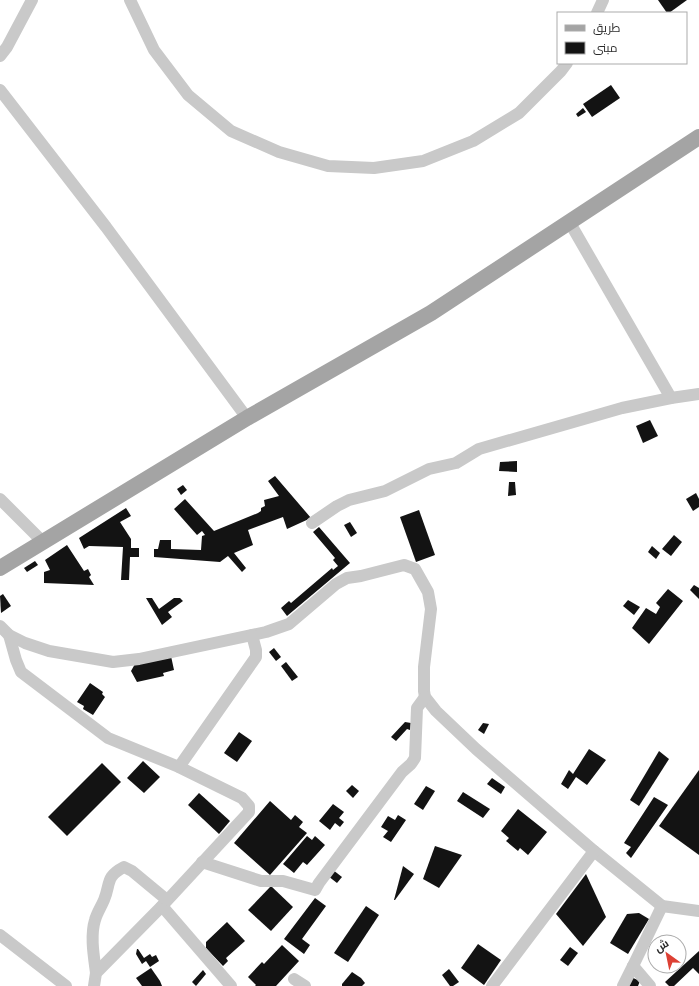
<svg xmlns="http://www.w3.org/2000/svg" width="699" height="986" viewBox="0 0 699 986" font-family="Poppins,Cairo,sans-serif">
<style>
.building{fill:#131313}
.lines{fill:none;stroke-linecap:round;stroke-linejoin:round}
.minor{stroke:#c9c9c9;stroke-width:12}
.major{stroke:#a4a4a4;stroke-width:16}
</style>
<rect width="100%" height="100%" fill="#fff"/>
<!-- building -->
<g class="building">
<polygon points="658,0 687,0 669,13 667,13"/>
<polygon points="611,85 620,98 592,117 583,104"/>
<polygon points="583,108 586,112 578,117 576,114"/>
<polygon points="650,420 658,436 643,443 636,426"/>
<polygon points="517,461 517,472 499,471 500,462"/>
<polygon points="275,476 311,518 287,529 283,517 248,530 253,545 234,553 246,568 242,572 228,556 220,562 154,557 154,549 158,549 160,540 171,540 171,549 201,550 202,536 205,535 202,531 197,535 174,509 185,499 214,531 258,513 261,511 261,508 265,506 264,500 279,496 268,481"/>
<polygon points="509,482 515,482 516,495 508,496"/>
<polygon points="183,485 187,490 181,495 177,489"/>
<polygon points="696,493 699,499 699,507 693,511 686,499"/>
<polygon points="126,508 131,516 120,522 131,539 131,548 139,548 139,557 130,557 129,580 121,580 123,547 89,546 84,549 79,538"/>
<polygon points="419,510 435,555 416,562 400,517"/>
<polygon points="350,522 357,533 351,537 344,525"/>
<polygon points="319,527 350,563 287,616 281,608 289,601 291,603 332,568 333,570 338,566 333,560 335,558 313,532"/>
<polygon points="674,535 682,542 671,556 662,549"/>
<polygon points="67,545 84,571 88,569 91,575 89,577 94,585 44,583 44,572 50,570 45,560"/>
<polygon points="652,546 660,553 656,559 648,552"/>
<polygon points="35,561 38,565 27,572 24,568"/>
<polygon points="694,585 699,588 699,599 690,590"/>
<polygon points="668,589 683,601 649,644 632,628 646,608 656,614 660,607 656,603"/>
<polygon points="3,594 11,606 1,613 0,596"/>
<polygon points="146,598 152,598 159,609 174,598 180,598 183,601 168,612 172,617 162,625"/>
<polygon points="628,600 640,607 634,615 623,606"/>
<polygon points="274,648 281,657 276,661 269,652"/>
<polygon points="171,656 174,670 163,673 164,676 137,682 131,671 135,664"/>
<polygon points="286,662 298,677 292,681 281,666"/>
<polygon points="90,683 103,692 102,694 105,697 93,715 83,709 84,706 77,702"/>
<polygon points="405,722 411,723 410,730 407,729 396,741 391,737"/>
<polygon points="483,723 489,724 484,734 478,730"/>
<polygon points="239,732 252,741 237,762 224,753"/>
<polygon points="589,749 606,760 587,785 576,777 568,789 561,784 569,770 573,774"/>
<polygon points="659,751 669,759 639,806 630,800"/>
<polygon points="143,761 160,777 144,793 127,778"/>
<polygon points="102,763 121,782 67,836 48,817"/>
<polygon points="699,770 699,855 659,826"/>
<polygon points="492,778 505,787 501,794 487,784"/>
<polygon points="352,785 359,791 353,798 346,791"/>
<polygon points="426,786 435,791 423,810 414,804"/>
<polygon points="463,792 490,809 483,818 457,801"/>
<polygon points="199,793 230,821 219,834 188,805"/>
<polygon points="654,797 668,805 631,858 626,853 631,847 624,843"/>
<polygon points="270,801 291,820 295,815 303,822 299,827 307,833 270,875 234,843"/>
<polygon points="333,804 344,812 339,818 344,822 340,827 335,823 330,830 319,821"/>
<polygon points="518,809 547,832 528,855 520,848 518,851 506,841 509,838 501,831"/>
<polygon points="398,815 406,820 391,842 383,837 388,831 381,827 388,816 395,820"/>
<polygon points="307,836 312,840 315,836 325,845 307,865 303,862 294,873 283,864"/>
<polygon points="435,846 462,855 439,888 423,879"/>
<polygon points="403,866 414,874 395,900 394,900"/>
<polygon points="333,870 342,877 337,883 328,876"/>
<polygon points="586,874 606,917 583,946 556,914"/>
<polygon points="271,886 293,907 271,931 248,910"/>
<polygon points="315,898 326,906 302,939 310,945 304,954 284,939"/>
<polygon points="366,906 379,915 348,962 334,953"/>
<polygon points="639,913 649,919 628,954 610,943 627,914"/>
<polygon points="227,922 245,941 226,958 228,961 223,966 206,948 206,942"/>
<polygon points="478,944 501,960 484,985 461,968"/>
<polygon points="282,945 299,961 276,986 255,986 256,985 248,977 262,962 264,964"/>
<polygon points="570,947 578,953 568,966 560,960"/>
<polygon points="137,949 138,949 144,958 150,954 152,957 156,955 159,961 150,967 146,961 142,964 136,954"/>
<polygon points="699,951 699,974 693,968 674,986 669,986 665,982"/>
<polygon points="151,968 160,981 162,986 142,986 136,978"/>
<polygon points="449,969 459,982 453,986 450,986 442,975"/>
<polygon points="203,970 206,974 196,986 192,982"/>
<polygon points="352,972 361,978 365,983 362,986 342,986 342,984"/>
<polygon points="631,977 640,981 638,986 627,986"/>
</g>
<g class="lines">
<!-- minor -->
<g class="minor">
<polyline points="130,0 154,50 188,95 231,131 279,152 328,166 374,168 423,161 473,141 519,113 561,71 567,63"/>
<polyline points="597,13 603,0"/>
<polyline points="0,56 7,47 32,0"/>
<polyline points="0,90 106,227 247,418"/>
<polyline points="570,223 671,398"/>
<polyline points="0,499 43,542"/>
<polyline points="312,523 337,506 349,500 385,491 429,469 456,463 479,449 622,408 671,398 699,394"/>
<polyline points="0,626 9,635 25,643 49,651 113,662 139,659 266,632 289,624 336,584 347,578 361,576 404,565 415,569 428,592 431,609 424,667 424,691 425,697 436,711 476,749 594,851 662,906 699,911"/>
<polyline points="9,635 16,660 21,672 108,738 179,767 242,798 249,806 249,812 162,906 96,973 94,986"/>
<polyline points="179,767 256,657 256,650 252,635"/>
<polyline points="202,862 261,881 283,881 315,890 319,883 402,772 411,764 415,758 417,708 425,697"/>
<polyline points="162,906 231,986"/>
<polyline points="0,935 66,986"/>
<path d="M96 973C94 957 90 936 95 920 97 913 101 907 104 900 111 883 105 877 124 867L132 871 167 900"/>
<polyline points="294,979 305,986"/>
<polyline points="492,986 594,851"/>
<polyline points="623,986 633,966"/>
<polyline points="650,986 633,966 662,906"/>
</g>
<!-- major -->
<polyline class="major" points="0,568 247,418 431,313 699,137"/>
</g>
<!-- legend -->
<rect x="557" y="12" width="130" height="52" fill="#ffffff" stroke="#ababab"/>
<rect x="565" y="25" width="20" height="6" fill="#a4a4a4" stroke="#ababab"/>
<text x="593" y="32" font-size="12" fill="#2c2c2c">طريق</text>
<rect x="565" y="42" width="20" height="12" fill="#131313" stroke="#ababab"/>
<text x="593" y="52" font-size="12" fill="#2c2c2c">مبنى</text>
<!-- north arrow -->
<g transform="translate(667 954) rotate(327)"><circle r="19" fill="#ffffff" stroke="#ababab"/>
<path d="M0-3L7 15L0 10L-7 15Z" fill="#dd4034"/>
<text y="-6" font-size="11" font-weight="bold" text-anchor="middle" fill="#2c2c2c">ش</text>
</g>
</svg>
